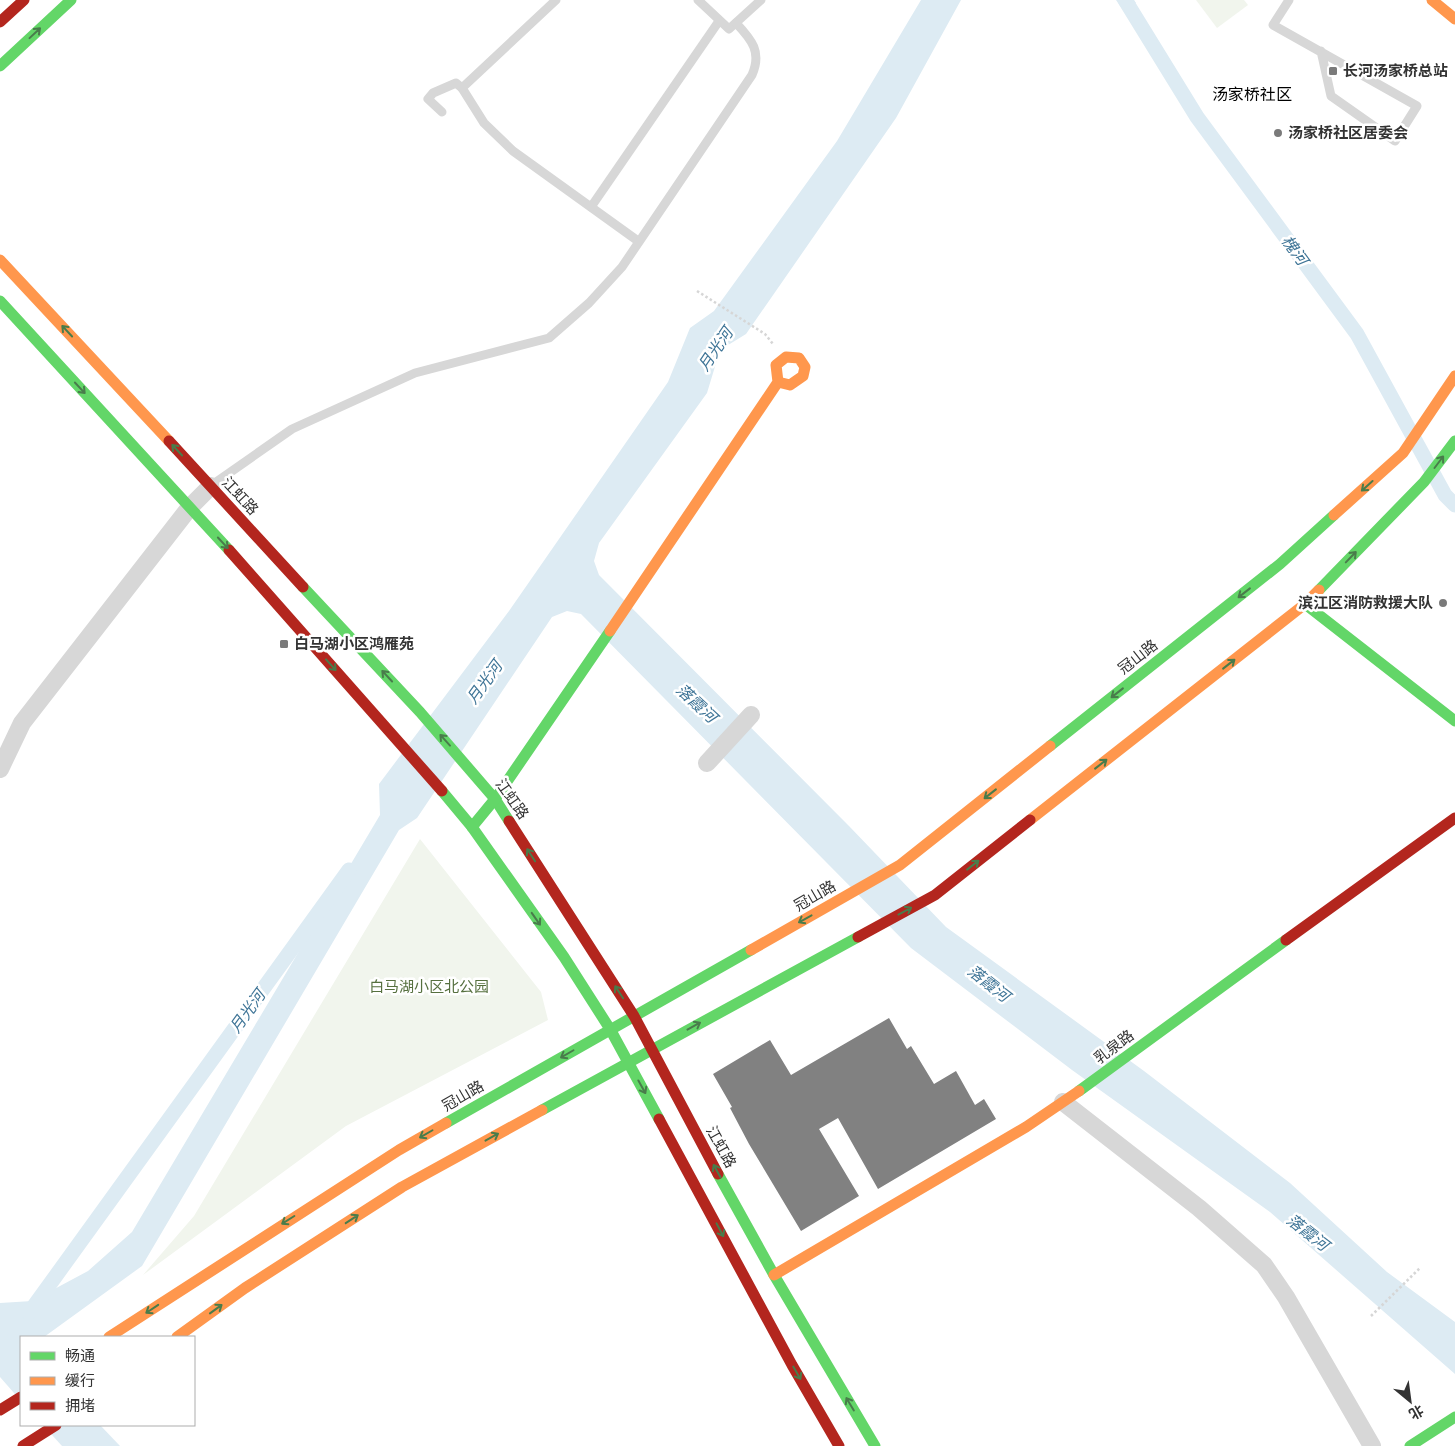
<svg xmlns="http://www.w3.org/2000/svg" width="1455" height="1446" viewBox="0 0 1455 1446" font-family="'Sofia Sans Condensed','Noto Sans SC',sans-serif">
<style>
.green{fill:#f1f5ed}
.water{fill:#ddebf3}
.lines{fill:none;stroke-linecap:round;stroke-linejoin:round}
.canal{stroke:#ddebf3;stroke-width:15}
.building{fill:#818181}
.path{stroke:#d6d6d6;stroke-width:2.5;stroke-dasharray:2.5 2.5;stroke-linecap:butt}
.lane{stroke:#d7d7d7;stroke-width:9}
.street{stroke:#d7d7d7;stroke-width:18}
.fast{stroke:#63d668;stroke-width:11}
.slow{stroke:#ff974d;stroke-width:11}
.jam{stroke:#b3261e;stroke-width:11}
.oneway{stroke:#497c4b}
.poi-dot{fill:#7a7a7a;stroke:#fff;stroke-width:2}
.labels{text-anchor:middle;stroke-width:5;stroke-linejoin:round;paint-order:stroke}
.poi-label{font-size:15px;font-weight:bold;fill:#333;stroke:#fff;text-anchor:start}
.street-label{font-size:15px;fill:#333;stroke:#fff}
.park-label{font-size:15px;fill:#56703f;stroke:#fff}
.neighbourhood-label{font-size:16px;fill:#000;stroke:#fff}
.water-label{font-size:16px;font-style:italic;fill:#3f7597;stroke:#fff}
</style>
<rect width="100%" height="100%" fill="#fff"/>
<!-- green -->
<g class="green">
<polygon points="1196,0 1244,0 1248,5 1217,28"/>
<polygon points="420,839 541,992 548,1020 346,1126 143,1275 194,1216"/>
</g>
<!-- water -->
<g class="water">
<polygon points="921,0 961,0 896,118 746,334 720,350 707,393 599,543 594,561 599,575 849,826 946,927 1144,1071 1290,1183 1387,1272 1455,1322 1455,1374 1270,1212 1072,1070 911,948 581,614 567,611 552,617 417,818 399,830 142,1266 44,1337 21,1337 21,1401 0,1377 0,1303 32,1301 88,1271 132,1232 380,815 379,784 509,611 668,382 690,328 714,311 837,141"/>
<polygon points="1116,0 1134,0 1136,3 1123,10"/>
<polygon points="43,1425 100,1425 120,1446 62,1446"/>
</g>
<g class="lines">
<!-- canal -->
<g class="canal">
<polyline points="1125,0 1197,117 1357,334 1445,495 1455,505"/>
<polyline points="29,1313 349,870"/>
</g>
</g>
<!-- building -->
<polygon class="building" points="889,1018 907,1049 911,1046 934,1084 956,1071 975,1105 984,1099 996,1119 878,1189 838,1118 819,1129 859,1196 801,1231 749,1144 730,1108 732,1107 713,1074 770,1040 791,1075"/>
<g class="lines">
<!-- path -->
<g class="path">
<polyline points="697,291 765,334 773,344"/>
<polyline points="1371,1316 1421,1267"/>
</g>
<!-- lane -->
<g class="lane">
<polyline points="698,0 729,29 761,0"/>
<polyline points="1289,0 1273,25 1417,106 1395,141 1331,96 1321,51"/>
<polyline points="462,88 484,123 513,151 638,241"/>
<polyline points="442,112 428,99 433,93 456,83 462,88 556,0"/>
<polyline points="591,207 719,21"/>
<path d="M212 485 292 429 415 373 549 338 589 303 622 267 752 75C762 52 752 40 736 23"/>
</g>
<!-- street -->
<g class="street">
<polyline points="707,763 751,715"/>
<polyline points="0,769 22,723 190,507 211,486"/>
<polyline points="1063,1102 1199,1208 1264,1265 1286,1297 1372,1446"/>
</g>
<!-- fast -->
<g class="fast">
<polyline points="0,66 71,0"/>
<polyline points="0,301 229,550"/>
<polyline points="303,587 420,712 495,799 509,821"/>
<polyline points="1319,590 1424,482 1455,441"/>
<polyline points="1305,604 1455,721"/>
<polyline points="1050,746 1280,564 1334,515"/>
<polyline points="442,791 472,827 564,957 610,1029 659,1119"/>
<polyline points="472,827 495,799 610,631"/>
<polyline points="1079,1091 1286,940"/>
<polyline points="542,1110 858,937"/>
<polyline points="446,1123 751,950"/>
<polyline points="718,1174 774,1275 875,1446"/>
<polyline points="1410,1446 1455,1417"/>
</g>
<!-- slow -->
<g class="slow">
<polyline points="1432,0 1455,19"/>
<polyline points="0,260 169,441"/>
<polyline points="1334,515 1403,453 1455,376"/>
<polyline points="610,631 778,382 790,385 803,376 805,367 799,358 786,357 776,365 778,382"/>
<polyline points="1030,820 1305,604 1319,590"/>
<polyline points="751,950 900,865 1050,746"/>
<polyline points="774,1275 1026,1127 1079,1091"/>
<polyline points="109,1337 399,1150 446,1123"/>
<polyline points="177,1337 245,1288 402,1187 542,1110"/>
</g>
<!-- jam -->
<g class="jam">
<polyline points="0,22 24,0"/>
<polyline points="169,441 303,587"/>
<polyline points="229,550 442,791"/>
<polyline points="509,821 634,1016 718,1174"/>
<polyline points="858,937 935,895 1030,820"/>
<polyline points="1286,940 1455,818"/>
<polyline points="659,1119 792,1365 839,1446"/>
<polyline points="0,1410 21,1397"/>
<polyline points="23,1446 56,1425"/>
</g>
</g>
<!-- one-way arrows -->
<defs><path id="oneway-shaft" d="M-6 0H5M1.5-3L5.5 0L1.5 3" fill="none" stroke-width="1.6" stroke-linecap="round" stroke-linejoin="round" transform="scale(1.25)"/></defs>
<g class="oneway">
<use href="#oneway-shaft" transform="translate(35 33) rotate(-43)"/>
<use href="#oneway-shaft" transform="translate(67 331) rotate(-133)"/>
<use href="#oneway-shaft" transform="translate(80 388) rotate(47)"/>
<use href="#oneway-shaft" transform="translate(177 450) rotate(-133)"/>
<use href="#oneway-shaft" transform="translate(1439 462) rotate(-53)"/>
<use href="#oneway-shaft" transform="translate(1367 486) rotate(138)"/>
<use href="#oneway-shaft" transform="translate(223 543) rotate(47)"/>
<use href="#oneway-shaft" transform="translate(1351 557) rotate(-46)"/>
<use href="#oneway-shaft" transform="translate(1244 593) rotate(142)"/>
<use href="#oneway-shaft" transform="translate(1229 664) rotate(-38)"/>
<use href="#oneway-shaft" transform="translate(331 665) rotate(48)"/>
<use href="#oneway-shaft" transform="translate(387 676) rotate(-133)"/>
<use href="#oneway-shaft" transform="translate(1117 693) rotate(142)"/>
<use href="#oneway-shaft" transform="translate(445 740) rotate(-132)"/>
<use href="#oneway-shaft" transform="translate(1101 764) rotate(-38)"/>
<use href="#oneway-shaft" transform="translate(990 794) rotate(142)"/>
<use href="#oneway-shaft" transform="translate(531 855) rotate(-123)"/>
<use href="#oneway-shaft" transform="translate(973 865) rotate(-38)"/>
<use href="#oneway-shaft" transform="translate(905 911) rotate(-28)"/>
<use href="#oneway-shaft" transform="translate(536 919) rotate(55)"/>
<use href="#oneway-shaft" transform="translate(805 919) rotate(151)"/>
<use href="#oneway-shaft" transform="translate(619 992) rotate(-123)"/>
<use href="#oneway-shaft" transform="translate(694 1026) rotate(-29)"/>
<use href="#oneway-shaft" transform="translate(567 1054) rotate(150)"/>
<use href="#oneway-shaft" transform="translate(642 1087) rotate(61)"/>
<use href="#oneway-shaft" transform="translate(426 1134) rotate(150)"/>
<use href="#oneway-shaft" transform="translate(492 1137) rotate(-29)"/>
<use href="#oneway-shaft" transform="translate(717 1171) rotate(-119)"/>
<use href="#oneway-shaft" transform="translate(352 1219) rotate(-33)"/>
<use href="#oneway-shaft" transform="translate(288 1220) rotate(148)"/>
<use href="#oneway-shaft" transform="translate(720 1230) rotate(62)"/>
<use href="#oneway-shaft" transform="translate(152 1309) rotate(146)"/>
<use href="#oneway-shaft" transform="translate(216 1309) rotate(-36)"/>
<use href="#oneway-shaft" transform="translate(797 1373) rotate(60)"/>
<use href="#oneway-shaft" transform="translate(850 1404) rotate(-121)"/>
</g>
<!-- markers -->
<g class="poi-dot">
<rect x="1328" y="66" width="10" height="10" rx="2.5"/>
<circle cx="1278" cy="133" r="5"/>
<circle cx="1443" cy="603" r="5"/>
<rect x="279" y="639" width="10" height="10" rx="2.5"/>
</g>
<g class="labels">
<!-- poi labels -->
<g class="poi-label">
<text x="1343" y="76">长河汤家桥总站</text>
<text x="1288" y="138">汤家桥社区居委会</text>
<text x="1433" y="608" text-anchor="end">滨江区消防救援大队</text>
<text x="294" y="649">白马湖小区鸿雁苑</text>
</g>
<!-- street labels -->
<g class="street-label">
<text transform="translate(240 496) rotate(47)" y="5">江虹路</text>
<text transform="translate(1138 657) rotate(-38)" y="5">冠山路</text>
<text transform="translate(512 799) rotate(55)" y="5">江虹路</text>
<text transform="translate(815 896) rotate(-30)" y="5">冠山路</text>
<text transform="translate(1114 1047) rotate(-37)" y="5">乳泉路</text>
<text transform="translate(463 1096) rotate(-30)" y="5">冠山路</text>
<text transform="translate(721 1147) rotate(61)" y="5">江虹路</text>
</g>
<!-- park labels -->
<g class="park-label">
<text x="429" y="992">白马湖小区北公园</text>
</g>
<!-- neighbourhood labels -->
<g class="neighbourhood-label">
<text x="1252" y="100">汤家桥社区</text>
</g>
<!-- water labels -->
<g class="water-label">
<text transform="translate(1295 250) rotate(54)" y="6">槐河</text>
<text transform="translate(715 349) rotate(-56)" y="6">月光河</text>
<text transform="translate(484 682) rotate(-54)" y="6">月光河</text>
<text transform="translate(697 703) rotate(43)" y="6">落霞河</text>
<text transform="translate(989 983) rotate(38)" y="6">落霞河</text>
<text transform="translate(247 1011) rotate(-54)" y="6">月光河</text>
<text transform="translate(1308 1232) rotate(38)" y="6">落霞河</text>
</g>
</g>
<!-- legend -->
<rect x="20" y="1336" width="175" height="90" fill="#ffffff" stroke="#adadad"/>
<rect x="30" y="1352" width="25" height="8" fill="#63d668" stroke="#adadad"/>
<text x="65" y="1361" font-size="15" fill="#333333">畅通</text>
<rect x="30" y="1377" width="25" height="8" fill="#ff974d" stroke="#adadad"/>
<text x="65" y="1386" font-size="15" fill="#333333">缓行</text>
<rect x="30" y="1402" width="25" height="8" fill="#b3261e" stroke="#adadad"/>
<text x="65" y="1411" font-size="15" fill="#333333">拥堵</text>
<!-- north arrow -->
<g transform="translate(1410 1401) rotate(151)" stroke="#ffffff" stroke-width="4" paint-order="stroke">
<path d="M0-4L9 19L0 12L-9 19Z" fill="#333333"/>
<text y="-8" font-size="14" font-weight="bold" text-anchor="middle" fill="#333333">北</text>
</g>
</svg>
